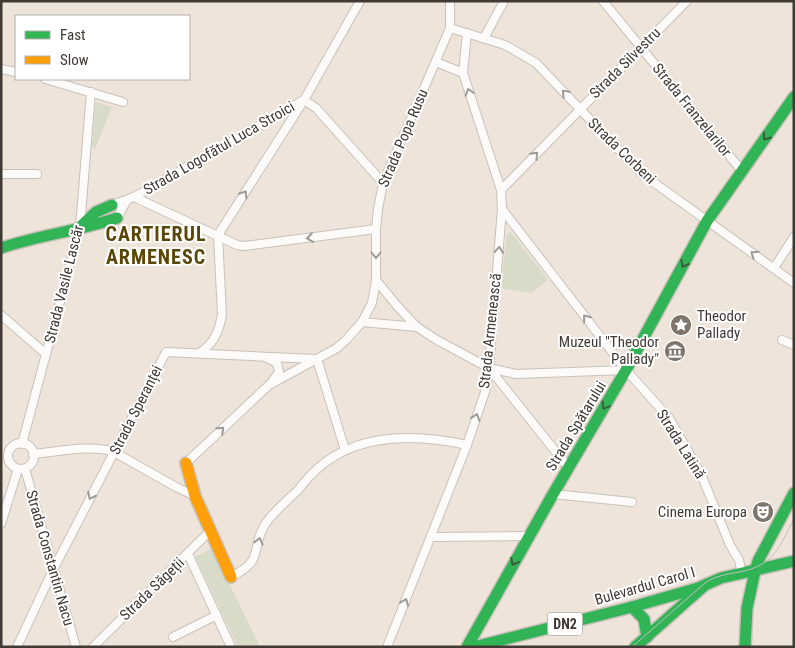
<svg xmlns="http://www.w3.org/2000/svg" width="795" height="648" viewBox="0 0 795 648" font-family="'Roboto Condensed',sans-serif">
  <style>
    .green { fill: #d7dbc8 }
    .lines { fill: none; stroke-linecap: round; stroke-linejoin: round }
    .street-casing { stroke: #c9c1b9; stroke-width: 10 }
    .fast-casing { stroke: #c9c1b9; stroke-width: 14 }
    .slow-casing { stroke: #c9c1b9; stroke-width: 14 }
    .street { stroke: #fcfbf9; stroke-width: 8 }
    .fast { stroke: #30b455; stroke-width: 11 }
    .slow { stroke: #ff9f0a; stroke-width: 11 }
    .tram { stroke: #c2bfbc; stroke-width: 1 }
    .oneway { stroke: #9e9a96 }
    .oneway2 { stroke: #3c5e3d }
    .labels { text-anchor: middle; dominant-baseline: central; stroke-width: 4; stroke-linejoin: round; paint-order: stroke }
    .shield { fill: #fff; stroke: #7a7470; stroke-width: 1 }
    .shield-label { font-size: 14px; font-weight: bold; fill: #413933 }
    .street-label { font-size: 15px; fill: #413933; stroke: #fff }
    .poi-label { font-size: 15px; fill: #413933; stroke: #fff; text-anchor: end }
    .district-label { font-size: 20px; font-weight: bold; letter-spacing: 1px; fill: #5a4605; stroke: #fff }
  </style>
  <rect width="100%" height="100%" fill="#eee4da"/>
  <g class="green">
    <polygon points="96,102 112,107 95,149 92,146"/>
    <polygon points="511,232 548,280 531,293 504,289 501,285 507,234"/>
    <polygon points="212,548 260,647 238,647 195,557"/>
  </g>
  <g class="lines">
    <g class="street-casing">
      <g id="street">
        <polyline points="603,1 742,171"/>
        <polyline points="450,28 505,45 536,63 642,174 794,283"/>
        <polyline points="484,38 504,1"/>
        <polyline points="436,62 463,73"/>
        <polyline points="1,69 16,72"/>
        <polyline points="45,79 123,102"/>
        <polyline points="304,100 316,108 383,183"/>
        <polyline points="1,174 37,174"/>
        <polyline points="501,190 687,1"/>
        <polyline points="134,197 237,245 244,246 376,229"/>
        <polyline points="112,205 134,197 302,101"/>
        <polyline points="502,209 626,370 669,418 701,474 730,545 739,560 742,574"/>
        <polyline points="117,218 127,200"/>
        <polyline points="774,268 794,237"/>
        <polyline points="376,280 398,307 417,327 437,340 489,368 516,374 626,370"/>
        <polyline points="1,315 46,354"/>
        <polyline points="362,322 417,327"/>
        <polyline points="782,340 794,345"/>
        <path d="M 199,353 C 214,344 219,331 222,315 L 218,235 L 304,100 L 360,1"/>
        <polyline points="267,358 277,363 279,372 271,383"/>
        <polyline points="317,359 345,450"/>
        <polyline points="489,368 568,467"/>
        <circle cx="21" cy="456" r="13"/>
        <polyline points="22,444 80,227 91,92"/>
        <path d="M 33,454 C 57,452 91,444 114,452 L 176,487 L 195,496"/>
        <polyline points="186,463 269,385 337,348 347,339 362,322 372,303 376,280 376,229 378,209 383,183 450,28 450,1"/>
        <polyline points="25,469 76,647"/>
        <polyline points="553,494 632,502"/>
        <polyline points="1,524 18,469"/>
        <polyline points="431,537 529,536"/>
        <polyline points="188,554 231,647"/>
        <path d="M 231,577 C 267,559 249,548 266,523 C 274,511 288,500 298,490 C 304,483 309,476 316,470 C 357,432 416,434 467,445"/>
        <polyline points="173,637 217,615"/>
        <polyline points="17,647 53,570 166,352 315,359"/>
        <polyline points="93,647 210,531"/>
        <polyline points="387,647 467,445 486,389 489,368 502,209 501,190 463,73 467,33"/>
      </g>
    </g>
    <g class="fast-casing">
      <g id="fast">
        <polyline points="80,227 96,212 112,205"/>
        <path d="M 1,248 C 39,235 79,231 117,218"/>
        <polyline points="755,571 758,561 794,493"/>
        <polyline points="632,607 644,619 647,637"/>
        <polyline points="467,647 553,494 626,370 707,221 794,97"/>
        <polyline points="474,647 632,607 698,588 721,578 794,561"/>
        <polyline points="635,647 704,586"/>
        <polyline points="745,647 747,608 755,571"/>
      </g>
    </g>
    <g class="slow-casing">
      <polyline id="slow" points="186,463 195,496 231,577"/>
    </g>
    <use href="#street" class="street"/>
    <use href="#fast" class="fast"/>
    <use href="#slow" class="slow"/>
    <path class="tram" d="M 632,647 L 706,582 C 716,576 727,574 739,572 C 774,566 779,547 794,519"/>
  </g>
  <defs><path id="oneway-chevron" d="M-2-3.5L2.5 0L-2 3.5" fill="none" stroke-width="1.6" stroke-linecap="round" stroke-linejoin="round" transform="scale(1.25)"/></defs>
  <g class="oneway">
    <use href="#oneway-chevron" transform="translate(469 92) rotate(-108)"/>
    <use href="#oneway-chevron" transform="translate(565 93) rotate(-134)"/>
    <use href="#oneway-chevron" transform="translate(535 155) rotate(-46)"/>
    <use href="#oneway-chevron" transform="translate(244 194) rotate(-58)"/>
    <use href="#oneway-chevron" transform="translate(310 238) rotate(172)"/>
    <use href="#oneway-chevron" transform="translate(499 250) rotate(-85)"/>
    <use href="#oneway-chevron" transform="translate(754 254) rotate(-145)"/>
    <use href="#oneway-chevron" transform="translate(376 255) rotate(90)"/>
    <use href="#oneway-chevron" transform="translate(586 318) rotate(-128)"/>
    <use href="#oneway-chevron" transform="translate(476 417) rotate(-71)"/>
    <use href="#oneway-chevron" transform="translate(221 430) rotate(-43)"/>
    <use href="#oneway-chevron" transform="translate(91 496) rotate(117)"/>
    <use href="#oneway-chevron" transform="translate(259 541) rotate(-76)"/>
    <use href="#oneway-chevron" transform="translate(405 602) rotate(-68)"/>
  </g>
  <g class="oneway2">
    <use href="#oneway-chevron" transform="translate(766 137) rotate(125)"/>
    <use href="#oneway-chevron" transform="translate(684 264) rotate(118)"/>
    <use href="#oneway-chevron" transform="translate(605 406) rotate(121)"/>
    <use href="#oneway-chevron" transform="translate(514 562) rotate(119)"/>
  </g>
  <defs>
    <g id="sight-disc" transform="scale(1.125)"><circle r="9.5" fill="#7e756d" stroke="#fff"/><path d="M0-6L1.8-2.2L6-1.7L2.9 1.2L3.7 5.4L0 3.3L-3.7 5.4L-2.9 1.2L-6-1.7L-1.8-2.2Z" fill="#fff"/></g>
    <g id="museum-disc" transform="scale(1.125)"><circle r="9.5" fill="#7e756d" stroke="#fff"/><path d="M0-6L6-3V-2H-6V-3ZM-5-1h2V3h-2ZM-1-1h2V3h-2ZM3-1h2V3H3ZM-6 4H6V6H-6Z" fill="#fff"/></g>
    <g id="theatre-disc" transform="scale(1.125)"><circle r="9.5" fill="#7e756d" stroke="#fff"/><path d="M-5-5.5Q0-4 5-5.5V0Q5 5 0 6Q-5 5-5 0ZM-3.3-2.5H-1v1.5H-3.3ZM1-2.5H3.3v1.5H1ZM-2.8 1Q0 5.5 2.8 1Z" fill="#fff"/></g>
  </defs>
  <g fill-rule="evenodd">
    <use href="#sight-disc" x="681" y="325"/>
    <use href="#museum-disc" x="675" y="351"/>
    <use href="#theatre-disc" x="763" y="512"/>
  </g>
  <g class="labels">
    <rect class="shield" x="547.5" y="612.5" width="35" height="23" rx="4"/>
    <g class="shield-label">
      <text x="565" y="624">DN2</text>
    </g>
    <g class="street-label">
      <text transform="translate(625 63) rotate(-45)">Strada Silvestru</text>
      <text transform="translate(692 110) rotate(51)">Strada Franzelarilor</text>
      <text transform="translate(403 138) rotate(-67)">Strada Popa Rusu</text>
      <text transform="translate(219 148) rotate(-30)">Strada Logofătul Luca Stroici</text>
      <text transform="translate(622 151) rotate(44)">Strada Corbeni</text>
      <text transform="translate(64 284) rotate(-76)">Strada Vasile Lascăr</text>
      <text transform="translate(490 331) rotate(-84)">Strada Armenească</text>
      <text transform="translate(136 410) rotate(-63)">Strada Speranței</text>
      <text transform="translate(576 426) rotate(-59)">Strada Spătarului</text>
      <text transform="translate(681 444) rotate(58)">Strada Latină</text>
      <text transform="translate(50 558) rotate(74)">Strada Constantin Nacu</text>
      <text transform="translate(645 586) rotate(-16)">Bulevardul Carol I</text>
      <text transform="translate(152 589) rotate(-44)">Strada Săgeții</text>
    </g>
    <g class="poi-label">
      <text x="697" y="316" text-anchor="start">Theodor<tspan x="697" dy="17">Pallady</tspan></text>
      <text x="659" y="342">Muzeul "Theodor<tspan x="659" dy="17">Pallady"</tspan></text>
      <text x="747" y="512">Cinema Europa</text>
    </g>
    <g class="district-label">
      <text x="156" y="234">CARTIERUL<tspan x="156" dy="23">ARMENESC</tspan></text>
    </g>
  </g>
  <rect width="795" height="648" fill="none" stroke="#413933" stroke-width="5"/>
  <rect x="15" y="15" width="175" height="65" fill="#ffffff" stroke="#b3b0ad"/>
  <rect x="25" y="31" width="25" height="8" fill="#30b455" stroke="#b3b0ad"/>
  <text x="60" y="40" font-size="15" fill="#413933">Fast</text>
  <rect x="25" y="56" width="25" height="8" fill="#ff9f0a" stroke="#b3b0ad"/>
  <text x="60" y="65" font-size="15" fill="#413933">Slow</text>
</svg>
